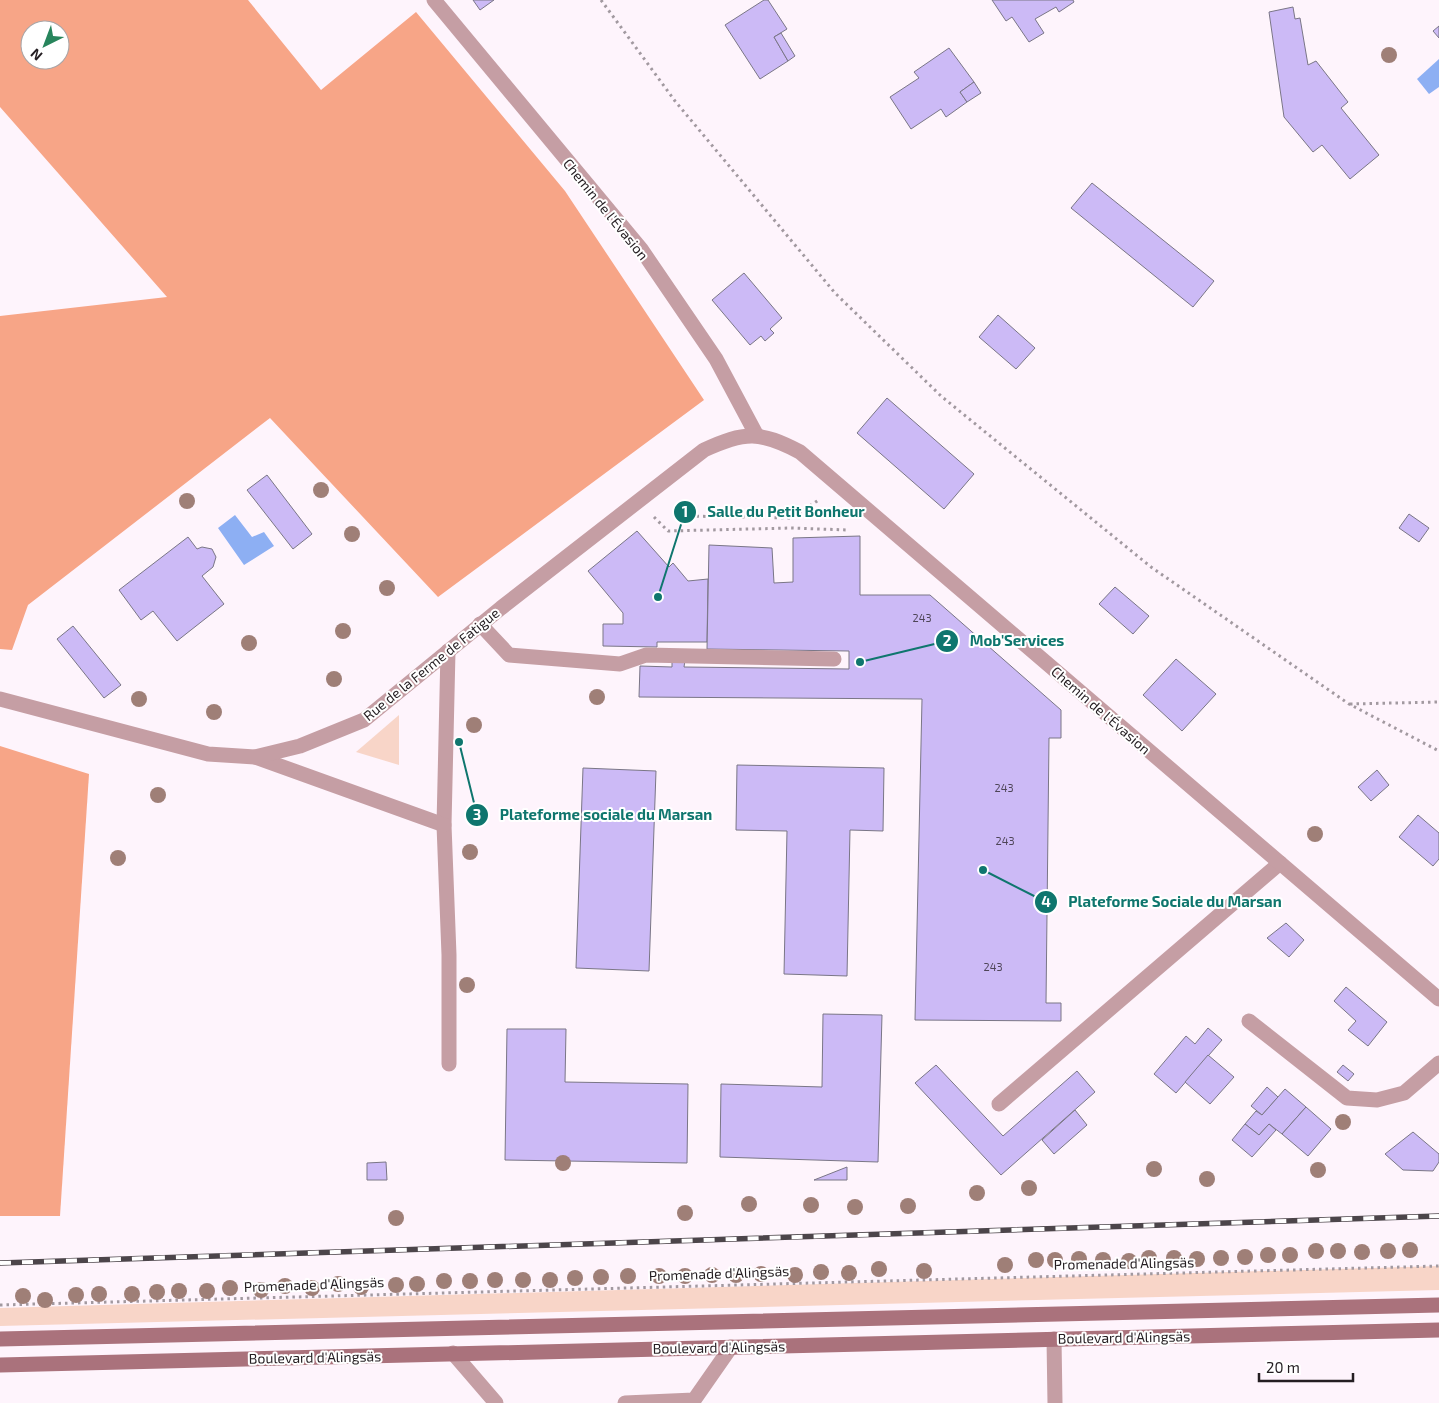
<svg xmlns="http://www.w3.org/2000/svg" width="1439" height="1403" viewBox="0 0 1439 1403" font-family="'Exo 2',sans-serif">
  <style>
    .green { fill: #f8d5c8 }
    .forest { fill: #f7a587; fill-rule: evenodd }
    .water { fill: #8daff3 }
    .building { fill: #ccbaf6; stroke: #7a7686 }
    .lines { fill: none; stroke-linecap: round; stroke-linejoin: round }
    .path { stroke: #a299a0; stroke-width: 3; stroke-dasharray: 2.5 4; stroke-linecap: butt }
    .lane { stroke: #c59ea4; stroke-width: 15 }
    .street { stroke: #c59ea4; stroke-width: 15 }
    .secondary { stroke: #aa727c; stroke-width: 15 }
    .rail-casing { stroke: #4c454a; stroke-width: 5.5 }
    .rail { stroke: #fff; stroke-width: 4; stroke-dasharray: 11; stroke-linecap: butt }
    .tree { fill: #9f7f77 }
    .labels { text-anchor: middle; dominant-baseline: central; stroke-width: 4; stroke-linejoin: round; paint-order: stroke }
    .number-label { font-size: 11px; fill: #4e4557 }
    .street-label { font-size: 14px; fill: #241e22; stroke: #fff }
    .leader { fill: none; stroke: #0f766e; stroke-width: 2 }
    .callout-dot { fill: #0f766e; stroke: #fff; stroke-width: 2 }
    .mark-label { font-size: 15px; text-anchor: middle; font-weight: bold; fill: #fff }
    .callout-label { font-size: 15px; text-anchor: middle; font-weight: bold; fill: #0f766e; stroke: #fff; stroke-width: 4; stroke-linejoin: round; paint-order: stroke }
  </style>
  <rect width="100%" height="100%" fill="#fef4fc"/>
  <g class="green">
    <polygon points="399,715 399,765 356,752"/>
    <polygon points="1439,1266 1439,1290 0,1326 0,1308"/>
  </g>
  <g class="forest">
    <path d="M 0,0 L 248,0 L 321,90 L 416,12 L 565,191 L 704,400 L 438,597 L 270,418 L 28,605 L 12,650 L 0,649 L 0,316 L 167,297 L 0,107 ZM 30,30 L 60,30 L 60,60 L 30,60 Z"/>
    <polygon points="0,746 89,774 60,1216 0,1216"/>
  </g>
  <g class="water">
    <polygon points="1439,59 1439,87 1429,94 1417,79"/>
    <polygon points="235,515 252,537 264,532 274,546 244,565 218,528"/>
  </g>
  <g class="building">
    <polygon points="473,0 494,0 480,10"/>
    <polygon points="764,0 768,0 787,29 774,37 788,61 760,79 725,25"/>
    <polygon points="992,0 1073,0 1074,2 1059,12 1056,7 1035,19 1044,33 1029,42 1012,17 1006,21"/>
    <polygon points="1293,7 1295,19 1300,18 1308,65 1316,61 1348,102 1341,108 1379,155 1350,179 1322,145 1313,152 1284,117 1269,12"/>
    <polygon points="1439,26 1439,38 1433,31"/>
    <polygon points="781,33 795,56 788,61 774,37"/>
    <polygon points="949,48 974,82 960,92 967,102 946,117 941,109 911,129 890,97 919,78 914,72"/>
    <polygon points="974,82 981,93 967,102 960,92"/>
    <polygon points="1092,183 1214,281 1193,307 1071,208"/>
    <polygon points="744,273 782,318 770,329 774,333 765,341 761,336 750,345 712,300"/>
    <polygon points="998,315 1035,348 1016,369 979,337"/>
    <polygon points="887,398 974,474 944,509 857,433"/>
    <polygon points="267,475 312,534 293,549 247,490"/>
    <polygon points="1409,514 1429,528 1419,542 1399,528"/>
    <polygon points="637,531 669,567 673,563 688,581 708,579 707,642 657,642 657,647 603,646 603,624 623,624 623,613 588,571"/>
    <polygon points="860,536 860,595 930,595 1061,710 1061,738 1049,738 1046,1003 1061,1003 1061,1021 915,1020 922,699 639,697 640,666 672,667 672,660 685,660 684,667 849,669 849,651 707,649 709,545 772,548 774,583 793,582 793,538"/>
    <polygon points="188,537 197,549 202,547 212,549 216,557 213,567 202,576 224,604 177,641 153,611 141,620 119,590"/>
    <polygon points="1115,587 1149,616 1133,634 1099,604"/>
    <polygon points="73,626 121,685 104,698 57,639"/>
    <polygon points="1176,659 1216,694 1182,731 1143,695"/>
    <polygon points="737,765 884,768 883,831 850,830 847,976 784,974 787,831 736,830"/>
    <polygon points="583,768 656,771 649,971 576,968"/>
    <polygon points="1377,770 1389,785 1371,801 1358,787"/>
    <polygon points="1418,815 1439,833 1439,859 1433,866 1399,837"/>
    <polygon points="1286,923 1304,940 1289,957 1267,938"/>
    <polygon points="1346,987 1387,1022 1368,1046 1348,1030 1356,1021 1334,1001"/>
    <polygon points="823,1014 882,1015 878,1162 720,1157 721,1084 822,1087"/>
    <polygon points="1208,1028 1222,1040 1176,1093 1154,1074 1186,1036 1195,1044"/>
    <polygon points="507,1029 566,1029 565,1082 688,1084 687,1163 505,1160"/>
    <polygon points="1208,1055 1234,1077 1210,1104 1185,1082"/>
    <polygon points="936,1065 1003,1136 1077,1071 1095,1092 1001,1175 915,1083"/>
    <polygon points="1343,1065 1354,1074 1348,1081 1337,1072"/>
    <polygon points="1267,1087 1278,1097 1262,1115 1251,1106"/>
    <polygon points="1285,1089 1306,1107 1282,1134 1269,1124 1259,1135 1245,1124 1256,1111 1262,1115"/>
    <polygon points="1306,1107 1331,1129 1308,1156 1282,1134"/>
    <polygon points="1075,1110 1087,1125 1054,1154 1042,1140"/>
    <polygon points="1245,1124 1259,1135 1269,1124 1276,1130 1252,1157 1232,1140"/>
    <polygon points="1413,1132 1439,1154 1439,1162 1433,1171 1403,1170 1385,1154"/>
    <polygon points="386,1162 387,1180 367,1180 367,1163"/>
    <polygon points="847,1167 847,1180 814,1180"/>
  </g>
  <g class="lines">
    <g class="path">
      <polyline points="601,0 675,101 835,293 941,396 1151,567 1349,704 1439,751"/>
      <polyline points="654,517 668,531 791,528 848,530"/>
      <polyline points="685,524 685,516 792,518 820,499"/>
      <polyline points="1350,704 1439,702"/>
      <polyline points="0,1305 1439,1266"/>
    </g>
    <g class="lane">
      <polyline points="434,0 641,249 716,359 756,434"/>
      <polyline points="480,624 509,655 620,664 646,655 834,659"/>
      <polyline points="448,651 444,825 449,955 449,1064"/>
      <polyline points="255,757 444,825"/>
      <polyline points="1249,1021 1347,1098 1377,1100 1404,1093 1439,1063"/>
      <polyline points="999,1104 1280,863"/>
      <polyline points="1054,1339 1055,1403"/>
      <polyline points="453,1353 496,1403"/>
      <polyline points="625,1403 694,1400 731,1347"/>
    </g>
    <path class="street" d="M 0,699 L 208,754 L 255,757 L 300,746 L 364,720 L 501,608 L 704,450 C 745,431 760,431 800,452 L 1439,999"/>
    <g class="secondary">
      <polyline points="0,1339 1439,1305"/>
      <polyline points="0,1365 1439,1330"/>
    </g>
    <g class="rail-casing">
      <polyline id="rail" points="0,1263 1439,1216"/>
    </g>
    <use href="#rail" class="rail"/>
  </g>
  <g class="tree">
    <circle cx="1389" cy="55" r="8"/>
    <circle cx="321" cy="490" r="8"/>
    <circle cx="187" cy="501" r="8"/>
    <circle cx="352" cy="534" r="8"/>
    <circle cx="387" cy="588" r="8"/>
    <circle cx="343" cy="631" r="8"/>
    <circle cx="249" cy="643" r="8"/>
    <circle cx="334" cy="679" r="8"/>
    <circle cx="597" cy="697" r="8"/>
    <circle cx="139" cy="699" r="8"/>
    <circle cx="214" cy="712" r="8"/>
    <circle cx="474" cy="725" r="8"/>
    <circle cx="158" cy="795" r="8"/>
    <circle cx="1315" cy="834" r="8"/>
    <circle cx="470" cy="852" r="8"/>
    <circle cx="118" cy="858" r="8"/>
    <circle cx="467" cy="985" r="8"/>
    <circle cx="1343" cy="1122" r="8"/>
    <circle cx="563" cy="1163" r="8"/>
    <circle cx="1154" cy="1169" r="8"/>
    <circle cx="1318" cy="1170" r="8"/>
    <circle cx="1207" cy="1179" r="8"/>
    <circle cx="1029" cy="1188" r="8"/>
    <circle cx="977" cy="1193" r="8"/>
    <circle cx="749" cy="1204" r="8"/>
    <circle cx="811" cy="1205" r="8"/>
    <circle cx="908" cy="1206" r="8"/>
    <circle cx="855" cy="1207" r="8"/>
    <circle cx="685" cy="1213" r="8"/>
    <circle cx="396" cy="1218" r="8"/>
    <circle cx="1410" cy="1250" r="8"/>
    <circle cx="1316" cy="1251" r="8"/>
    <circle cx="1338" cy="1251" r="8"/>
    <circle cx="1388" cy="1251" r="8"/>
    <circle cx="1362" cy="1252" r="8"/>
    <circle cx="1268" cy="1255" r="8"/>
    <circle cx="1290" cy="1255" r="8"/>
    <circle cx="1245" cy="1257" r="8"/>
    <circle cx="1149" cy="1258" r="8"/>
    <circle cx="1174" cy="1258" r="8"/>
    <circle cx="1221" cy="1258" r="8"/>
    <circle cx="1079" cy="1259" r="8"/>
    <circle cx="1197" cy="1259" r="8"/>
    <circle cx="1036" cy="1260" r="8"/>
    <circle cx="1055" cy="1260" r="8"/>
    <circle cx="1103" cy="1260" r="8"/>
    <circle cx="1129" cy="1261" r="8"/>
    <circle cx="1005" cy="1265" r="8"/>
    <circle cx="879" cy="1269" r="8"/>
    <circle cx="924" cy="1271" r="8"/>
    <circle cx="821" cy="1272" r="8"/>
    <circle cx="849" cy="1273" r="8"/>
    <circle cx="761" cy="1274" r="8"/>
    <circle cx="712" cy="1275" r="8"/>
    <circle cx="736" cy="1275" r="8"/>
    <circle cx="795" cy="1275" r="8"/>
    <circle cx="628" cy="1276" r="8"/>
    <circle cx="659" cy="1276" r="8"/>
    <circle cx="685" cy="1276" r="8"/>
    <circle cx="601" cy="1277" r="8"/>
    <circle cx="575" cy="1278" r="8"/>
    <circle cx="495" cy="1280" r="8"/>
    <circle cx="523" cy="1280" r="8"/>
    <circle cx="550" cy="1280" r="8"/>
    <circle cx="444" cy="1281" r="8"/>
    <circle cx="470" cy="1281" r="8"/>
    <circle cx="338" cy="1284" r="8"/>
    <circle cx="417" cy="1284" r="8"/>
    <circle cx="396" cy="1285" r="8"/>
    <circle cx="285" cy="1286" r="8"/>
    <circle cx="361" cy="1287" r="8"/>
    <circle cx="230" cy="1288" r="8"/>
    <circle cx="312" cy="1288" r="8"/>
    <circle cx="261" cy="1290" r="8"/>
    <circle cx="179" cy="1291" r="8"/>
    <circle cx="207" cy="1291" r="8"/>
    <circle cx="157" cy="1292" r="8"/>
    <circle cx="99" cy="1294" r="8"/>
    <circle cx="132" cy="1294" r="8"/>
    <circle cx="76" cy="1295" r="8"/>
    <circle cx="23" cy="1296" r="8"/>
    <circle cx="45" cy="1300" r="8"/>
  </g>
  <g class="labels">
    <g class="number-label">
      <text x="922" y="617">243</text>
      <text x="1004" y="787">243</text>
      <text x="1005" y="840">243</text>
      <text x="993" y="966">243</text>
    </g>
    <g class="street-label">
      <text transform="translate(606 209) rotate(51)">Chemin de l'Évasion</text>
      <text transform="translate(431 664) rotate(-39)">Rue de la Ferme de Fatigue</text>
      <text transform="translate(1101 710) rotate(41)">Chemin de l'Évasion</text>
      <text transform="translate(1124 1263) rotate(-1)">Promenade d'Alingsäs</text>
      <text transform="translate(719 1273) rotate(-2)">Promenade d'Alingsäs</text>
      <text transform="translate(314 1284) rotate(-2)">Promenade d'Alingsäs</text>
      <text transform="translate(1124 1337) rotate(-1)">Boulevard d'Alingsäs</text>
      <text transform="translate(719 1347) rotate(-1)">Boulevard d'Alingsäs</text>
      <text transform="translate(315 1357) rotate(-1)">Boulevard d'Alingsäs</text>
    </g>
  </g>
  <path class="leader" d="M658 597L685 512M860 662L947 641M459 742L477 815M983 870L1046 902"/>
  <g class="callout-dot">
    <circle cx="658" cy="597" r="5"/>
    <circle cx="860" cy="662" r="5"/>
    <circle cx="459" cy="742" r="5"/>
    <circle cx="983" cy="870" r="5"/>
    <circle cx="685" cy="512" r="12"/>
    <circle cx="947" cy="641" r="12"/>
    <circle cx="477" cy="815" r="12"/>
    <circle cx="1046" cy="902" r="12"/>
  </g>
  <g class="mark-label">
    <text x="685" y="517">1</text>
    <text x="947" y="646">2</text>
    <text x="477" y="820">3</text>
    <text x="1046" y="907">4</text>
  </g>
  <g class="callout-label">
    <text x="786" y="517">Salle du Petit Bonheur</text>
    <text x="1017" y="646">Mob'Services</text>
    <text x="606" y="820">Plateforme sociale du Marsan</text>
    <text x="1175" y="907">Plateforme Sociale du Marsan</text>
  </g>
  <g transform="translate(45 45) rotate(222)"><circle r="24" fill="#ffffff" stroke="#a7a5a7"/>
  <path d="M0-4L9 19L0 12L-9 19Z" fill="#27855c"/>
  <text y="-8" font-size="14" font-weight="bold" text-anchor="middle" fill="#241e22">N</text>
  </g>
  <path d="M1259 1373v8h94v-8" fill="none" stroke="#241e22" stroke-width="2.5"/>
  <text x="1266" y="1373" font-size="15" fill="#241e22" stroke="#ffffff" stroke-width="4" paint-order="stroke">20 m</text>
</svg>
